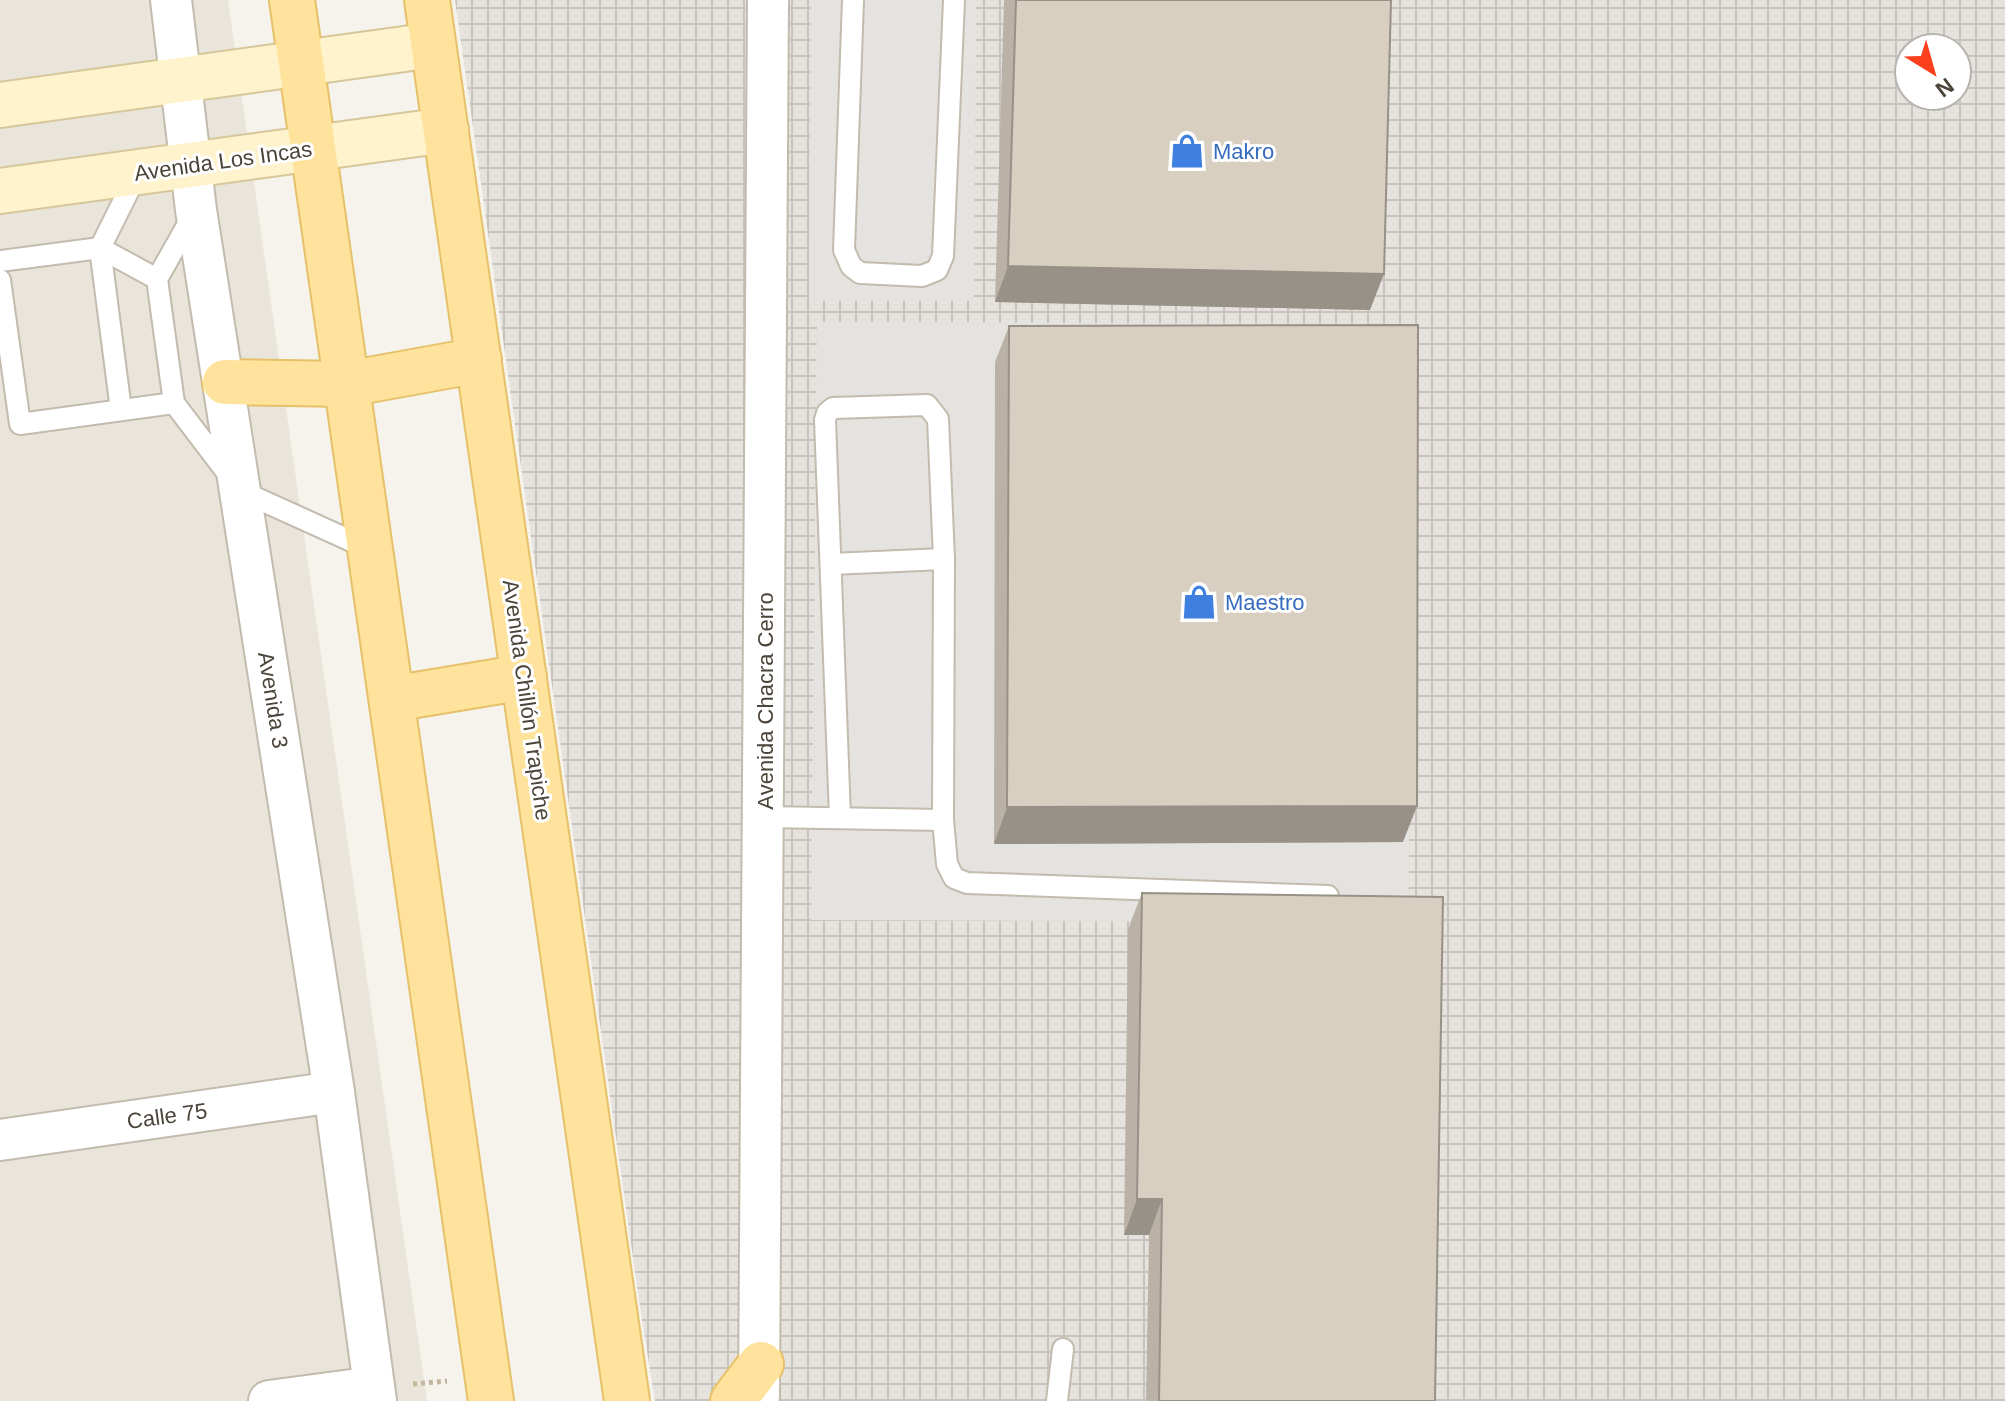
<svg xmlns="http://www.w3.org/2000/svg" width="2005" height="1401" viewBox="0 0 2005 1401" font-family="Arial,sans-serif">
  <style>
    .residential { fill: #eae5da }
    .industrial { fill: url(#industrial-grid); fill-rule: evenodd }
    .parking { fill: #e5e3e0 }
    .lines { fill: none; stroke-linecap: round; stroke-linejoin: round }
    .lane-casing { stroke: #c2bbae; stroke-width: 24 }
    .street-casing { stroke: #c2bbae; stroke-width: 44 }
    .secondary-casing { stroke: #d6c79b; stroke-width: 48 }
    .primary-casing { stroke: #e6c16a; stroke-width: 48 }
    .path { stroke: #c4b79f; stroke-width: 5; stroke-dasharray: 4 4; stroke-linecap: butt }
    .lane { stroke: #fff; stroke-width: 20 }
    .street { stroke: #fff; stroke-width: 40 }
    .secondary { stroke: #fff3cd; stroke-width: 44 }
    .primary { stroke: #ffe39c; stroke-width: 44 }
    .wall { fill: #bab2a6 }
    .shaded-wall { fill: #979187 }
    .building { fill: #d8cfc1; stroke: #979187; stroke-width: 2 }
    .labels { text-anchor: middle; dominant-baseline: central; stroke-width: 6; stroke-linejoin: round; paint-order: stroke }
    .shop-label { font-size: 22px; fill: #366cbe; stroke: #fff; text-anchor: start }
    .street-label { font-size: 22px; fill: #4b4439; stroke: #fff }
  </style>
  <defs>
    <pattern id="industrial-grid" width="8" height="8" patternUnits="userSpaceOnUse" patternTransform="scale(2)"><rect width="8" height="8" fill="#e6e2dd"/><path d="M0 4h8M4 0v8" fill="none" stroke="#c7c3be"/></pattern>
  </defs>
  <rect width="100%" height="100%" fill="#f6f3ec"/>
  <polygon class="residential" points="0,0 228,0 427,1401 0,1401"/>
  <path class="industrial" d="M 455,0 L 2005,0 L 2005,1401 L 655,1401 L 640,1307 ZM 1909,48 L 1957,48 L 1957,96 L 1909,96 Z"/>
  <g class="parking">
    <polygon points="811,0 976,0 974,301 809,301"/>
    <polygon points="817,322 1413,324 1408,922 811,920"/>
  </g>
  <g class="lines">
    <g class="lane-casing">
      <g id="lane">
        <polyline points="853,0 844,250 851,266 860,273 922,276 937,270 943,256 954,0"/>
        <polyline points="192,217 157,279 174,403 241,491 369,549"/>
        <polyline points="0,261 100,248 157,279"/>
        <polyline points="0,280 20,424 174,403"/>
        <polyline points="121,410 100,248 138,172"/>
        <polyline points="831,564 944,559"/>
        <polyline points="764,817 943,820 944,559 938,419 927,405 833,408 827,413 825,420 840,817"/>
        <polyline points="943,820 947,864 954,878 967,883 1328,896"/>
        <polyline points="1057,1401 1063,1349"/>
      </g>
    </g>
    <g class="street-casing">
      <g id="street">
        <polyline points="171,0 196,210 334,1092 376,1401"/>
        <polyline points="0,1140 334,1092"/>
        <polyline points="759,1396 768,0"/>
        <polyline points="269,1401 374,1387"/>
      </g>
    </g>
    <g class="secondary-casing">
      <g id="secondary">
        <polyline points="0,105 433,45"/>
        <polyline points="0,191 446,130"/>
      </g>
    </g>
    <g class="primary-casing">
      <g id="primary">
        <polyline points="292,0 491,1401"/>
        <polyline points="427,0 627,1401"/>
        <polyline points="225,382 347,384 479,360"/>
        <polyline points="392,699 524,677"/>
        <polyline points="733,1401 761,1364"/>
      </g>
    </g>
    <polyline class="path" points="413,1384 447,1381"/>
    <use href="#lane" class="lane"/>
    <use href="#street" class="street"/>
    <use href="#secondary" class="secondary"/>
    <use href="#primary" class="primary"/>
  </g>
  <g class="wall">
    <polygon points="1004,0 1391,0 1370,310 995,302"/>
    <polygon points="1009,326 1403,842 994,844 995,362"/>
    <polygon points="1142,893 1435,1401 1146,1401 1149,1235 1124,1235 1128,929"/>
  </g>
  <g class="shaded-wall">
    <polygon points="1008,266 1384,274 1370,310 995,302"/>
    <polygon points="1417,806 1403,842 994,844 1007,807"/>
    <polygon points="1137,1199 1162,1199 1149,1235 1124,1235"/>
  </g>
  <g class="building">
    <polygon points="1016,0 1391,0 1384,274 1008,266"/>
    <polygon points="1418,325 1417,806 1007,807 1009,326"/>
    <polygon points="1142,893 1443,897 1435,1401 1159,1401 1162,1199 1137,1199"/>
  </g>
  <defs>
    <g id="shop-bare" transform="scale(2.76)"><path d="M-5-2.5h2.3a2.7 3.5 0 0 1 5.4 0H5L5.5 6h-11ZM-1.5-2.5h3a1.5 2.3 0 0 0-3 0Z" fill="#3f7fe0" stroke="#fff" stroke-width="2.5" paint-order="stroke"/></g>
  </defs>
  <g fill-rule="evenodd">
    <use href="#shop-bare" x="1187" y="151"/>
    <use href="#shop-bare" x="1199" y="602"/>
  </g>
  <g class="labels">
    <g class="shop-label">
      <text x="1213" y="151">Makro</text>
      <text x="1225" y="602">Maestro</text>
    </g>
    <g class="street-label">
      <text transform="translate(223 161) rotate(-8)">Avenida Los Incas</text>
      <text transform="translate(273 700) rotate(81)">Avenida 3</text>
      <text transform="translate(527 700) rotate(82)">Avenida Chillón Trapiche</text>
      <text transform="translate(765 701) rotate(-90)">Avenida Chacra Cerro</text>
      <text transform="translate(167 1116) rotate(-8)">Calle 75</text>
    </g>
  </g>
  <g transform="translate(1933 72) rotate(143)"><circle r="38" fill="#ffffff" stroke="#b7b4b0" stroke-width="2"/>
  <path d="M0-6L14 30L0 20L-14 30Z" fill="#fc3f1d"/>
  <text y="-12" font-size="22" font-weight="bold" text-anchor="middle" fill="#4b4439">N</text>
  </g>
</svg>
